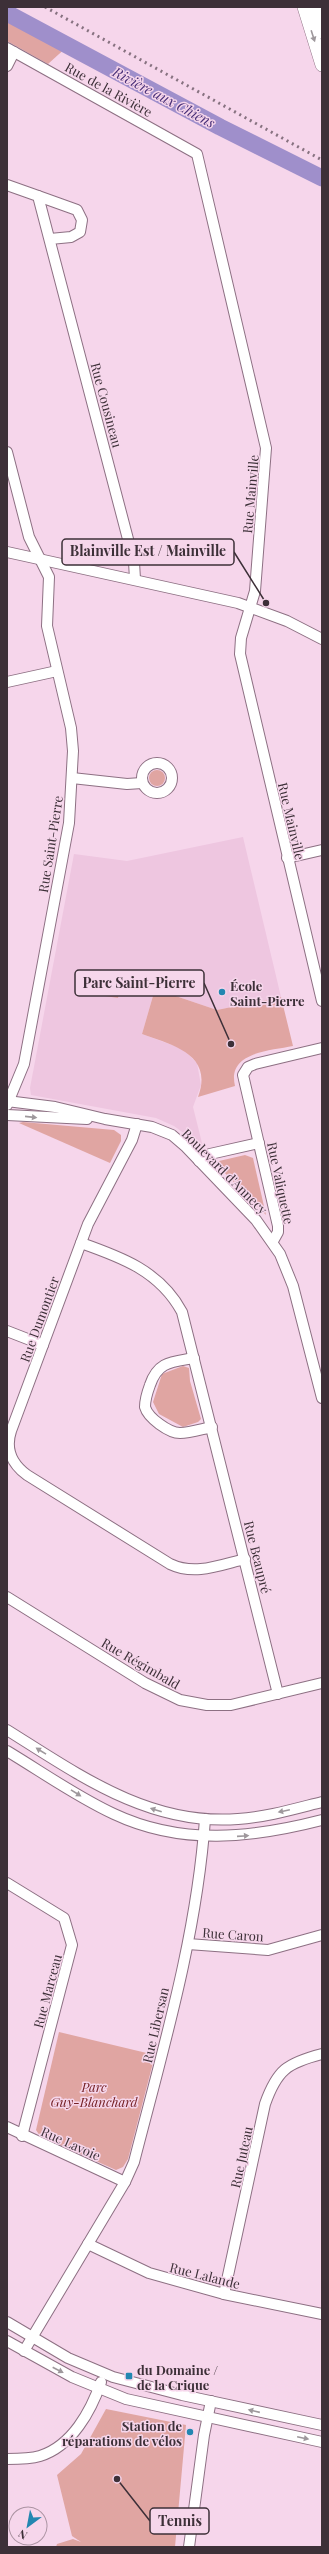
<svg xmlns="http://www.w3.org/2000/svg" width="329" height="2554" viewBox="0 0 329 2554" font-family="'Playfair Display',serif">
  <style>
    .built { fill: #eec6e0 }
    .green { fill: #e0a5a2 }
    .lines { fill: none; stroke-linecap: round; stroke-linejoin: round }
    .river { stroke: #9f8fcb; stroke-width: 17 }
    .minor-casing { stroke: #8d7083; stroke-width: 12 }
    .major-casing { stroke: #8d7083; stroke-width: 14 }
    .minor { stroke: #fff; stroke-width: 10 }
    .major { stroke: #fff; stroke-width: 13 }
    .rail { stroke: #877280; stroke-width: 3; stroke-dasharray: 2 4; stroke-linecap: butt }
    .oneway { fill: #9e989c }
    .poi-dot { fill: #2387b1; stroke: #f6d6eb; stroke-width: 1.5 }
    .labels { text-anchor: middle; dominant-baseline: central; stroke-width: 3; stroke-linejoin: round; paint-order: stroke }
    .street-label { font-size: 13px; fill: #3d3038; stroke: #f6d6eb }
    .poi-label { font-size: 13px; font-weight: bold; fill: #3d3038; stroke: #f6d6eb; text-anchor: start }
    .park-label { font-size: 13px; font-style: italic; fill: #752125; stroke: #f6d6eb }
    .water-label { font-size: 14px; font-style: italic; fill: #4a3179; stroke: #f6d6eb }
    .leader { fill: none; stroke: #3d3038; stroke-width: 1.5 }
    .callout-dot { fill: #3d3038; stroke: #f6d6eb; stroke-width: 1.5 }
    .callout { fill: #f6d6eb; stroke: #3d3038; stroke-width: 1.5 }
    .callout-label { font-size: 14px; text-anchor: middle; font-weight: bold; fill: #3d3038 }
  </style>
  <rect width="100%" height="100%" fill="#f6d6eb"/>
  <polygon class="built" points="243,837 281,997 217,1010 155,989 142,1034 183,1049 197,1063 201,1085 193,1107 203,1147 174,1126 156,1118 31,1095 30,1088 74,854 127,861"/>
  <g class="green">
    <polygon points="7,13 69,45 48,64 7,41"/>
    <circle cx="157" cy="778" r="8"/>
    <polygon points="109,971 123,974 118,998 105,996"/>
    <path d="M 155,989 L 217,1010 L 281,997 L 293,1046 C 269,1051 227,1052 235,1086 L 198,1097 C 214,1054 172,1045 142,1034 Z"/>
    <polygon points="23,1122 114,1130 121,1135 121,1141 110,1163 19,1123"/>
    <polygon points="245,1155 253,1158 266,1215 217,1165 219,1161"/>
    <polygon points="183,1366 189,1368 190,1381 201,1419 198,1422 183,1427 159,1414 153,1402 162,1374"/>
    <polygon points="59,2032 155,2055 128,2159 123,2167 116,2170 40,2136 36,2130"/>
    <polygon points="106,2409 186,2425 175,2547 56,2547 57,2544 73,2539 81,2542 72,2536 57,2475 81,2454"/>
  </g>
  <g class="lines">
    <polyline class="river" points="7,13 220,127 322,178"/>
    <g class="minor-casing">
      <g id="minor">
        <polyline points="7,48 197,154 266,448 255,591 241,638 240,654 322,1001"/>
        <polyline points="7,66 14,52"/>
        <polyline points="7,185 38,196 134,562 135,579"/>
        <polyline points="38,196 77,210 82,220 80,232 71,237 50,239"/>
        <polyline points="7,452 29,537 49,577 47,626 71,728 73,751 69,823 24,1064 7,1105"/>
        <polyline points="7,552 238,603 287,621 322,639"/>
        <polyline points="7,682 57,671"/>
        <circle cx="157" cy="778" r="15"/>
        <polyline points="72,778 127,784 142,783"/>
        <polyline points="287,858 322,850"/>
        <polyline points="7,1101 55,1107 105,1119 152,1127 172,1135 186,1147 256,1220 280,1254 293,1286 322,1398"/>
        <polyline points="7,1115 87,1119"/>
        <path d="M 137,1124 L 132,1140 L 88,1224 L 11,1431 C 5,1449 12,1464 27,1475 L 170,1564 C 195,1576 220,1565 245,1559"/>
        <polyline points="199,1161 210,1154 259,1143"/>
        <polyline points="273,1241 278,1232 278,1226 243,1075 248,1067 255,1064 322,1048"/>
        <path d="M 81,1243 C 121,1257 160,1271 182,1312 L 278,1694"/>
        <polyline points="7,1331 43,1345"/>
        <path d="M 194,1358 C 172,1362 158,1361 150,1385 C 147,1393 145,1399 145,1407 C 148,1418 169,1433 180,1433 C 190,1433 202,1429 212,1427"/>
        <polyline points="7,1597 145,1683 180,1700 207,1705 231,1705 322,1683"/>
        <path d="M 7,1730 C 79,1775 149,1826 238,1819 C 267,1817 294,1809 322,1802"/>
        <path d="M 7,1751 C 42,1772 77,1797 114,1814 C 182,1846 252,1838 322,1820"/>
        <polyline points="7,1883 64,1918 72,1945 22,2136"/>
        <polyline points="188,1944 268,1950 322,1935"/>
        <polyline points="7,2127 125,2182"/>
        <polyline points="88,2244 149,2273 224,2294 322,2314"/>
        <path d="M 224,2294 L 265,2104 C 277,2070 287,2063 322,2054"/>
        <polyline points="7,2322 68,2358 113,2377 182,2395 322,2425"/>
        <polyline points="7,2341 72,2377 126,2399 322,2442"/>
        <path d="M 24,2351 L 125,2182 L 134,2162 C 163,2049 197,1935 205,1819"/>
        <path d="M 7,2459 C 18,2459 30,2459 40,2456 C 72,2446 91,2411 101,2382"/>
        <polyline points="189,2547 204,2435 211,2401"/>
      </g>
    </g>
    <g class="major-casing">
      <g id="major">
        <polyline points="304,7 322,65"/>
        <polyline points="317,7 322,32"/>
      </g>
    </g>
    <use href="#minor" class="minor"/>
    <use href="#major" class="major"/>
    <polyline class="rail" points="45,7 322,160"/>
  </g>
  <defs><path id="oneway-solid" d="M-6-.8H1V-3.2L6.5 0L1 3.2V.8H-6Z"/></defs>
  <g class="oneway">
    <use href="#oneway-solid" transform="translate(313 36) rotate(72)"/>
    <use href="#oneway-solid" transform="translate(31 1117) rotate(6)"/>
    <use href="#oneway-solid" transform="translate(41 1751) rotate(-148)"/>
    <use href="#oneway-solid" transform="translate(76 1793) rotate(32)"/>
    <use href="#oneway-solid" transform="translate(156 1810) rotate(-163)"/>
    <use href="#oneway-solid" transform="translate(284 1811) rotate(168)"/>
    <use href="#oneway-solid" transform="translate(243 1836) rotate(-4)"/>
    <use href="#oneway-solid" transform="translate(58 2370) rotate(27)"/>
    <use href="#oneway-solid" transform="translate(254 2411) rotate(-167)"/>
    <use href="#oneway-solid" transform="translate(303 2438) rotate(12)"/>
  </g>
  <g class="poi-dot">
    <circle cx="222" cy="992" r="4"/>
    <rect x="125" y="2372" width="8" height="8" rx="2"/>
    <circle cx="190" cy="2432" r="4"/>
  </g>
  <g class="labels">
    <g class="street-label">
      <text transform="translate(109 89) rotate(29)">Rue de la Rivière</text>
      <text transform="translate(107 405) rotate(75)">Rue Cousineau</text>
      <text transform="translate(250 494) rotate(-85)">Rue Mainville</text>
      <text transform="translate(292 821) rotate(77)">Rue Mainville</text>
      <text transform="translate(50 844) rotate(-81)">Rue Saint-Pierre</text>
      <text transform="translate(225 1171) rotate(45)">Boulevard d'Annecy</text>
      <text transform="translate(281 1183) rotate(78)">Rue Valiquette</text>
      <text transform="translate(39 1319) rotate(-70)">Rue Dumontier</text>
      <text transform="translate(258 1557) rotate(76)">Rue Beaupré</text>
      <text transform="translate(141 1663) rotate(30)">Rue Régimbald</text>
      <text transform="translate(233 1934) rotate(4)">Rue Caron</text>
      <text transform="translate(47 1991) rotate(-75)">Rue Marceau</text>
      <text transform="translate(155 2025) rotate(-77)">Rue Libersan</text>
      <text transform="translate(71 2143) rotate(24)">Rue Lavoie</text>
      <text transform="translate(241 2157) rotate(-78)">Rue Juteau</text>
      <text transform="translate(205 2275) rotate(14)">Rue Lalande</text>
    </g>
    <g class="poi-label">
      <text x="230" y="985">École<tspan x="230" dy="15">Saint-Pierre</tspan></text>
      <text x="137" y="2369">du Domaine /<tspan x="137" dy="15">de la Crique</tspan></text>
      <text x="182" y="2425" text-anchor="end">Station de<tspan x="182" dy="15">réparations de vélos</tspan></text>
    </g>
    <g class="park-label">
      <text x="94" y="2086">Parc<tspan x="94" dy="15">Guy-Blanchard</tspan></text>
    </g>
    <g class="water-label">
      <text transform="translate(164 97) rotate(28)">Rivière aux Chiens</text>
    </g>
  </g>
  <path class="leader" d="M266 603L234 552M231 1044L204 983M117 2479L150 2521"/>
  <g class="callout-dot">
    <circle cx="266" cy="603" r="4"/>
    <circle cx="231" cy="1044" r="4"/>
    <circle cx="117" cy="2479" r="4"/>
  </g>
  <g class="callout">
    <rect x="62" y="539" width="172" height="26" rx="4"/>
    <rect x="75" y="970" width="129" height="26" rx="4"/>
    <rect x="150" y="2508" width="59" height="26" rx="4"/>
  </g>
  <g class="callout-label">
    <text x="148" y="556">Blainville Est / Mainville</text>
    <text x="139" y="988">Parc Saint-Pierre</text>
    <text x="180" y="2526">Tennis</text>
  </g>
  <rect width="329" height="2554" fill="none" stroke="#3d3038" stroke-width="16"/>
  <g transform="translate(28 2526) rotate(212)"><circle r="19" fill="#f6d6eb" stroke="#ac94a3"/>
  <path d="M0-3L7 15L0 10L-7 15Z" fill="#2387b1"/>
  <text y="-6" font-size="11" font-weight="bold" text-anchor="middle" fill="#3d3038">N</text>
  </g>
</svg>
